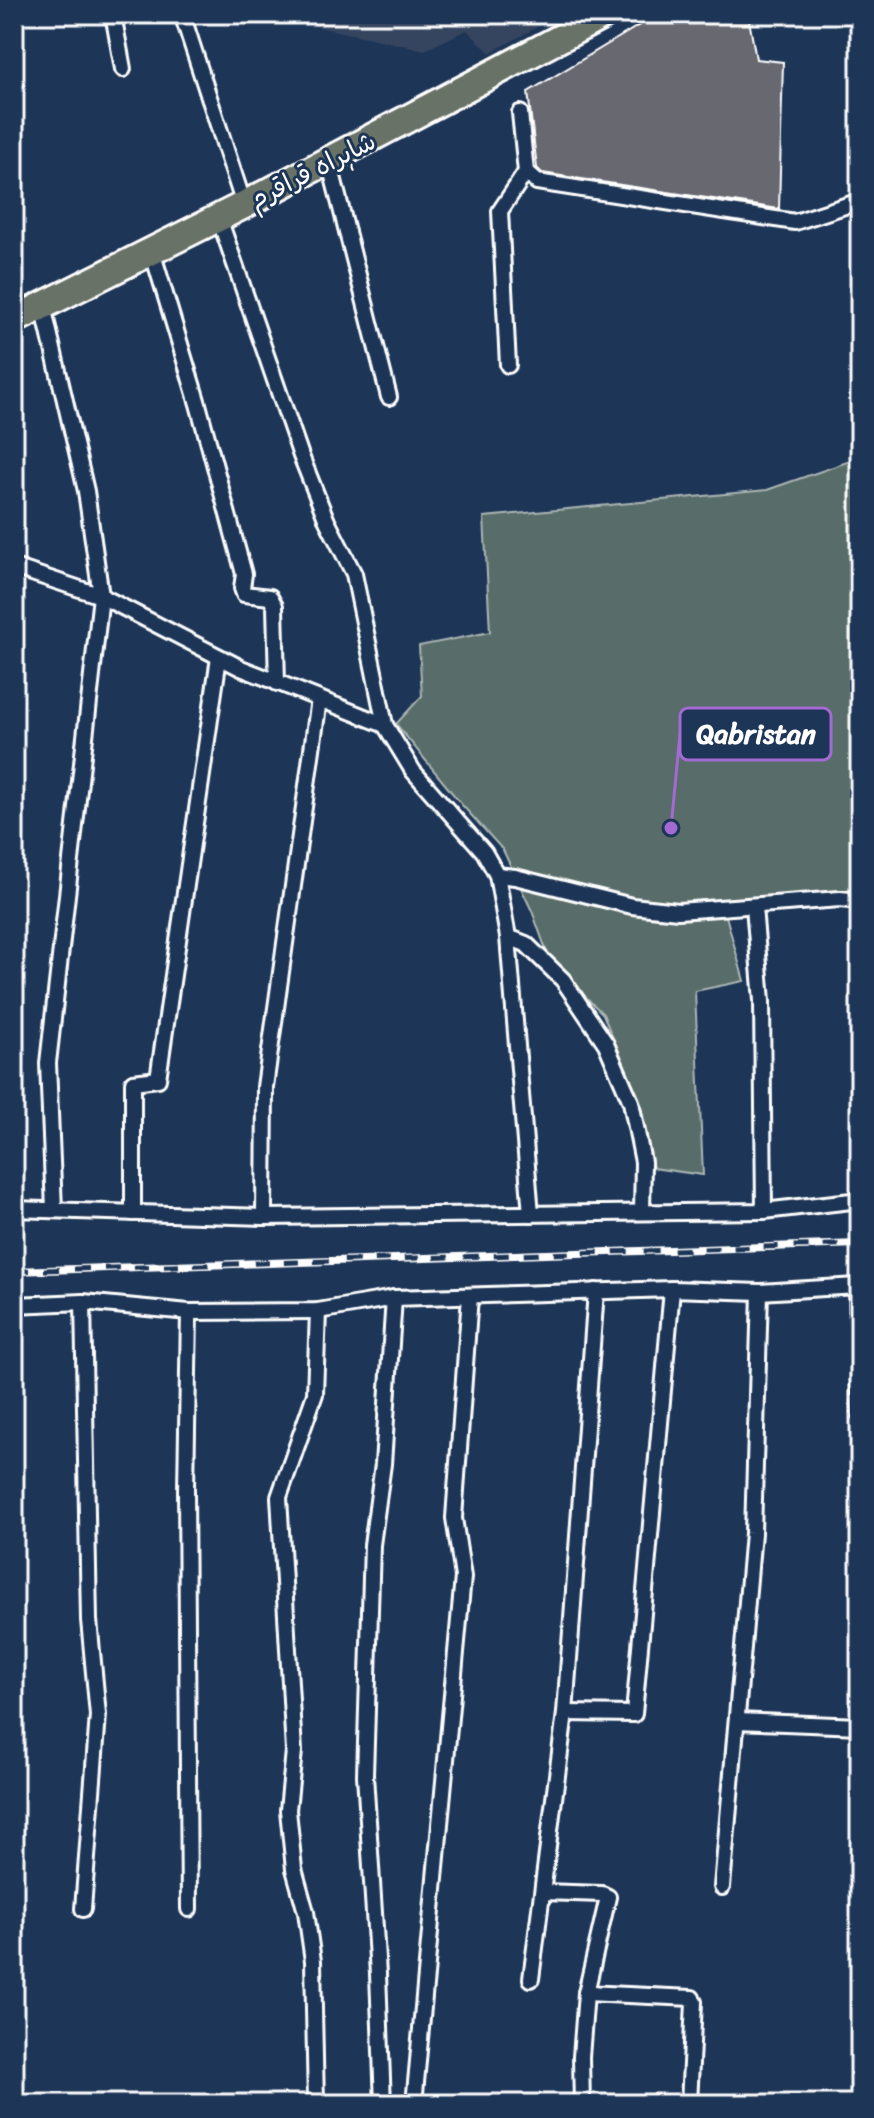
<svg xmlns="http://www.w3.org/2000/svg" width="874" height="2118" viewBox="0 0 874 2118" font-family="Sriracha,'Playpen Sans Arabic',sans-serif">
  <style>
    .built { fill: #34445f }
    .green { fill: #596d69; stroke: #acb6b4; stroke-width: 2 }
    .building { fill: #686771; stroke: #fff; stroke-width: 2 }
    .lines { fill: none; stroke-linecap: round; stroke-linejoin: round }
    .street-casing { stroke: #fff; stroke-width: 20 }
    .highway-casing { stroke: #fff; stroke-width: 32 }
    .street { stroke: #1d3557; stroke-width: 14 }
    .highway { stroke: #697266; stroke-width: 26 }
    .rail-casing { stroke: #fff; stroke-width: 8 }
    .rail { stroke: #1d3557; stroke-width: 5; stroke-dasharray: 15; stroke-linecap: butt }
    .labels { text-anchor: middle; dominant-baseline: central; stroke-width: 6; stroke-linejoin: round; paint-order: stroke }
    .street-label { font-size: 26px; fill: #fff; stroke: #1d3557 }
    .leader { fill: none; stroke: #a36bd2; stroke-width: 3 }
    .callout-dot { fill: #a36bd2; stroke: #1d3557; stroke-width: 3 }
    .callout { fill: #1d3557; stroke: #a36bd2; stroke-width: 3 }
    .callout-label { font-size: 28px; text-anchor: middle; font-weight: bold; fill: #fff }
  </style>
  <rect width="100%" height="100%" fill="#1d3557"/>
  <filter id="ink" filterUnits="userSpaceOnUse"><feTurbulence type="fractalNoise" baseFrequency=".0125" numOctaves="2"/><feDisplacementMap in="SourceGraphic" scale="16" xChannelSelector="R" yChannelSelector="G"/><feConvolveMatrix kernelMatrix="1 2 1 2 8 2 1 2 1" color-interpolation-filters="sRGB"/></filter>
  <g filter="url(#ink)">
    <polygon class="built" points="315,14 561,14 490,53 467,30 425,50 314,26"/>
    <polygon class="green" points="850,461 860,462 860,905 723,905 744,981 695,991 703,1175 653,1168 635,1092 603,1014 550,961 532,911 503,850 462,805 396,724 422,696 419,646 490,632 484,517 767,490"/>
    <polygon class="building" points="658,14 748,14 756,59 783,62 779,209 542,173 537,168 528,92"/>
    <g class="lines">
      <g class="street-casing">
        <g id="street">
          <polyline points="113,14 123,69"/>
          <polyline points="182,14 244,205"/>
          <polyline points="520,113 526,172 537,182 795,222 860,201"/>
          <polyline points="329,161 389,397"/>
          <polyline points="219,218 301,456 327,521 354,574 385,725 413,771 484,852 497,875 508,937 531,1214"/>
          <polyline points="152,251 198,404 244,574 242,588 244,594 270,597 275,606 277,683"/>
          <polyline points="43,306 86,491 101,596 48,1063 54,1210"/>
          <polyline points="508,365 500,211 526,172"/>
          <polyline points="14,567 101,596 241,668 385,725"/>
          <polyline points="497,875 515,877 632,906 678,911 840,899 860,901"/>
          <polyline points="754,907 762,1001 764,1211"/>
          <polyline points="508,937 526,944 563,980 606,1044 631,1102 643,1162 642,1211"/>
          <polyline points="14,1209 264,1217 764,1211 860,1200"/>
          <polyline points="133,1213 133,1082 158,1079 219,657"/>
          <polyline points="264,1217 265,1087 319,699"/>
          <polyline points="83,1302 89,1620 98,1715 83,1909"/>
          <polyline points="14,1305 83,1302 189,1312 318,1311 394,1298 672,1289 760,1292 857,1286 860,1414"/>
          <polyline points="565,1713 634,1714 672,1289"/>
          <polyline points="737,1721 860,1726"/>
          <polyline points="722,1887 753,1533 760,1292"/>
          <polyline points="543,1892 602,1894 608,1897 586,1993 692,1998 694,2002 689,2104"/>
          <polyline points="189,1909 186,1489 189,1312"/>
          <polyline points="531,1979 565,1713 596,1291"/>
          <polyline points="316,2104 313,1961 306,1912 294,1869 288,1810 294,1751 279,1497 315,1394 318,1311"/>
          <polyline points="383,2104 378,1974 365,1775 372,1545 383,1464 394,1298"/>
          <polyline points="414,2104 463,1577 454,1518 470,1296"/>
          <polyline points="582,2104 581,2057 586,1993"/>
        </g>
      </g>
      <g class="highway-casing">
        <polyline id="highway" points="14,320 244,205 606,14"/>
      </g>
      <use href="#street" class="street"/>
      <use href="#highway" class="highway"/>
      <g class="rail-casing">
        <polyline id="rail" points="14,1271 860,1244"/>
      </g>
      <use href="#rail" class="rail"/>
    </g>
  </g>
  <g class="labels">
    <g class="street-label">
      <text transform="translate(312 170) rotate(-27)">شاہراہ قراقرم</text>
    </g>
  </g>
  <path class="leader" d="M671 828L680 734"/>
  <circle class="callout-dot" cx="671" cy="828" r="8"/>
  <rect class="callout" x="680" y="708" width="151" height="52" rx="8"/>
  <g class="callout-label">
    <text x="756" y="743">Qabristan</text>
  </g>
  <rect width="874" height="2118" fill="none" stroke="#1d3557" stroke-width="48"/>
  <rect x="24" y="24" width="826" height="2070" fill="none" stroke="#fff" stroke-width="3" filter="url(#ink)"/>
</svg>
